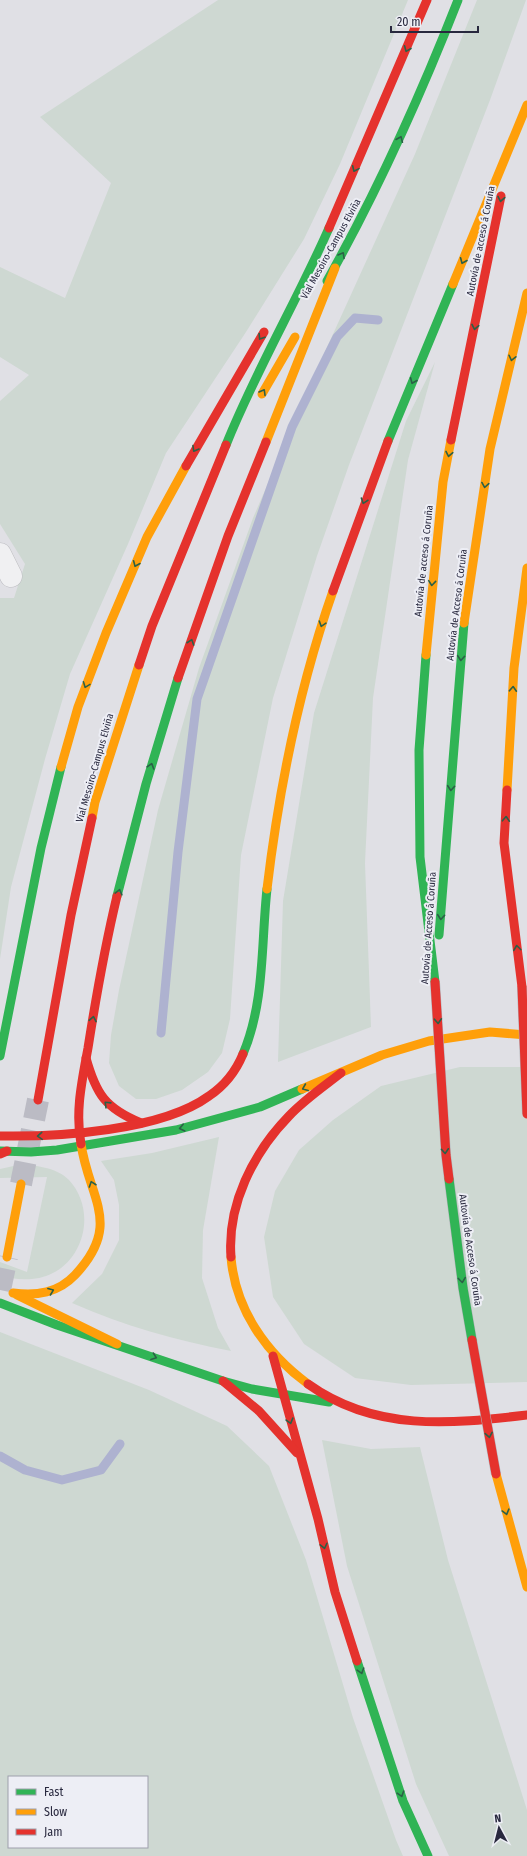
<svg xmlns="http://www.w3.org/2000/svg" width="527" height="1856" viewBox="0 0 527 1856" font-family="'Fira Sans Condensed',sans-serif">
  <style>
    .green { fill: #ced8d2; fill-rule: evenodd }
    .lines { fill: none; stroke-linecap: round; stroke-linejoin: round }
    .stream { stroke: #aeb2d0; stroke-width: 9 }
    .primary-tunnel { stroke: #bbbbc4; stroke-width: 22; stroke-dasharray: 22 11; stroke-linecap: butt }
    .street-casing { stroke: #bdbdc2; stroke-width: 23 }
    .street { stroke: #f0f0f2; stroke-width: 22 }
    .fast { stroke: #30b455; stroke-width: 9 }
    .slow { stroke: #ff9f0a; stroke-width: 9 }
    .jam { stroke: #e5322d; stroke-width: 9 }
    .fast-bridge-casing { stroke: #b3b3ba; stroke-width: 10; stroke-linecap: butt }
    .jam-bridge-casing { stroke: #b3b3ba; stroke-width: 10; stroke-linecap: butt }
    .fast-bridge { stroke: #30b455; stroke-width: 9 }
    .jam-bridge { stroke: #e5322d; stroke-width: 9 }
    .oneway { stroke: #2b6047 }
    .labels { text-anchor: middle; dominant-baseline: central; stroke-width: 4; stroke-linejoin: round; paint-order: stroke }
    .street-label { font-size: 10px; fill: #28283e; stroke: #edeef5 }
  </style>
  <rect width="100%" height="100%" fill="#e0e0e5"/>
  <g class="green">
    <polygon points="218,0 408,0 340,164 304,239 246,332 166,453 128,544 70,674 45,759 11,887 0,959 0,598 14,598 25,564 0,524 0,401 29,375 0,357 0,267 65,298 111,183 40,117"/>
    <polygon points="477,0 526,0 490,100 349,465 317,556 273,698 241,855 230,1019 222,1053 208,1072 182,1090 156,1099 136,1099 119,1086 109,1063 111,1035 119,990 158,810 199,668 253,518 323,356 415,154"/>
    <polygon points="435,362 408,460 373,698 365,863 371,1027 278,1062 283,901 314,713 406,421"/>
    <polygon points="460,1067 527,1067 527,1382 411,1385 355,1378 304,1344 273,1297 264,1237 275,1191 299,1150 333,1120 381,1086"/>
    <path d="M 219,1137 L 203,1230 L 202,1278 L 218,1328 L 231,1351 C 174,1340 125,1326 72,1303 L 102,1274 L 119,1240 L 119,1205 L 114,1180 L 101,1161 L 152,1153 Z"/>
    <path d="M 18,1165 C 35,1165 56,1167 69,1180 C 101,1215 80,1275 32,1279 C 21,1280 10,1279 0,1274 L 0,1262 L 27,1272 L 47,1177 L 0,1178 L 0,1169 Z"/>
    <path d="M 0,1332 L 149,1390 L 227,1426 L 269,1466 L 306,1560 L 353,1718 L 396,1840 L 403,1856 L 0,1856 ZM 9,1777 L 147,1777 L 147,1847 L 9,1847 Z"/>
    <polygon points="322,1440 371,1449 420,1447 448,1560 527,1810 527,1856 449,1856 416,1784 347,1566"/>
  </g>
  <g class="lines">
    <g class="stream">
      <polyline points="161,1033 178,852 197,699 292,427 337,337 355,318 378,320"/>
      <polyline points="0,1456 25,1470 62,1480 101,1470 120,1444"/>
    </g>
    <g class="primary-tunnel">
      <polyline points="21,1184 38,1100"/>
      <polyline points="0,1290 7,1257"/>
    </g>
    <g class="street-casing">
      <polyline id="street" points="0,554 11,576"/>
    </g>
    <use href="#street" class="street"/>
    <g class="fast">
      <path d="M 327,281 C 378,190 420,97 458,0"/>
      <polyline points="388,441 453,284"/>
      <path d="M 226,445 C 256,370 297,301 329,228"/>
      <polyline points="426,655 419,750 420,857 435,982"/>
      <polyline points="117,896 146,784 178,678"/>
      <polyline points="439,935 464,623"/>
      <path d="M 243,1054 C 265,1002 261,944 267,889"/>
      <polyline points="0,1056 41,848 61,767"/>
      <polyline points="0,1151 31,1152 57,1150 176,1130 260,1107 302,1089"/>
      <polyline points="0,1303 57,1325 223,1381 252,1389 329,1402"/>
      <polyline points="357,1661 403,1801 428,1856"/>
    </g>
    <g class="slow">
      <polyline points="453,284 527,105"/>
      <polyline points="262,394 295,337"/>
      <polyline points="266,442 335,268"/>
      <polyline points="464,623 490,449 527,293"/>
      <polyline points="426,655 443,482 451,440"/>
      <polyline points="61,767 78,707 106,633 147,537 186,466"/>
      <polyline points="507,790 514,668 527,568"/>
      <polyline points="92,818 95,802 139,665"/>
      <path d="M 267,889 C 279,788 299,688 333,591"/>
      <polyline points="302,1089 382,1055 429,1041 490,1032 527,1035"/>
      <polyline points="7,1257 21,1184"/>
      <path d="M 231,1257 C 235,1309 266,1353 308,1384"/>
      <path d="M 13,1293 C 37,1296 58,1293 75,1275 C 123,1224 89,1199 81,1144"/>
      <polyline points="17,1295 117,1344"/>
      <polyline points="496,1474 527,1587"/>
    </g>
    <g class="jam">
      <polyline points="329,228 427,0"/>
      <polyline points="451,440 501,196"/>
      <polyline points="186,466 264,332"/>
      <polyline points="333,591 388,441"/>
      <polyline points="139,665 152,626 226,445"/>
      <polyline points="178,678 228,536 266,442"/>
      <polyline points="507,790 504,843 522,987"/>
      <path d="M 86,1058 C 96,1094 105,1108 141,1123"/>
      <polyline points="38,1100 71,915 92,818"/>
      <path d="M 0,1136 C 58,1137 161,1131 209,1096 C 224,1086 236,1071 243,1054"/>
      <path d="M 81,1144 C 75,1111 82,1081 88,1048 C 96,997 105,946 117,896"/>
      <polyline points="0,1154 7,1151"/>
      <path d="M 231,1257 C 227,1205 253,1153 289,1116 C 304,1100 323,1087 341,1073"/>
      <polyline points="273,1356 318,1519 335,1592 357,1661"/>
      <polyline points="223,1381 259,1411 297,1453"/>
      <path d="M 308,1384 C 375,1432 450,1424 527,1415"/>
    </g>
    <g class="fast-bridge-casing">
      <polyline id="fast-bridge" points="449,1179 463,1288 472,1340"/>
    </g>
    <g class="jam-bridge-casing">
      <g id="jam-bridge">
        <polyline points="435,982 446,1155 449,1179"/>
        <polyline points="522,987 527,1114"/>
        <polyline points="472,1340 496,1474"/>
      </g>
    </g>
    <use href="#fast-bridge" class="fast-bridge"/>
    <use href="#jam-bridge" class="jam-bridge"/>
  </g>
  <defs><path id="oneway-chevron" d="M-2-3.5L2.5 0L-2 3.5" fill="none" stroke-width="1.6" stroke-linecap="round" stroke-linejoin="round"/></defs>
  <g class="oneway">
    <use href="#oneway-chevron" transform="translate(407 49) rotate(112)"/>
    <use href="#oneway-chevron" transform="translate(400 139) rotate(-67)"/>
    <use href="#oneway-chevron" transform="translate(355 169) rotate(114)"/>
    <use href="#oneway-chevron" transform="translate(501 199) rotate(101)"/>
    <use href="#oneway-chevron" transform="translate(342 255) rotate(-60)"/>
    <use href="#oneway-chevron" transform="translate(463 261) rotate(113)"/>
    <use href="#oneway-chevron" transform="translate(475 327) rotate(101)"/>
    <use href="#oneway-chevron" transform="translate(261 337) rotate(122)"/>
    <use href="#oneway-chevron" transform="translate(512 358) rotate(103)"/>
    <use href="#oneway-chevron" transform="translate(413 381) rotate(113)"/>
    <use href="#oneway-chevron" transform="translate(263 392) rotate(-60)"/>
    <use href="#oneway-chevron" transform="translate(195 449) rotate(120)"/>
    <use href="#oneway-chevron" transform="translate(449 454) rotate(101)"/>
    <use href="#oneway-chevron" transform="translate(485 485) rotate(99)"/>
    <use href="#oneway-chevron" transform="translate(364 501) rotate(109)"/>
    <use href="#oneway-chevron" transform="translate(136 564) rotate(113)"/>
    <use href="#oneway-chevron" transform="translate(432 583) rotate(96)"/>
    <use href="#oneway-chevron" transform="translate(322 624) rotate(108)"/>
    <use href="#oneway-chevron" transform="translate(191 642) rotate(-71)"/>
    <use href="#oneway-chevron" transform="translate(461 658) rotate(95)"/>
    <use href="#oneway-chevron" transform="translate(86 685) rotate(111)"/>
    <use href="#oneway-chevron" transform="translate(513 689) rotate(-87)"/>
    <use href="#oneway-chevron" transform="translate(151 766) rotate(-73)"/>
    <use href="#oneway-chevron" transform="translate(451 788) rotate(95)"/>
    <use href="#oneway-chevron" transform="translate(506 819) rotate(-87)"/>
    <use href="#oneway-chevron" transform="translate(119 892) rotate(-76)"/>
    <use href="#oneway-chevron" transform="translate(441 917) rotate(95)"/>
    <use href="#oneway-chevron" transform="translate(517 948) rotate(-97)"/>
    <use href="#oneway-chevron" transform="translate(93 1019) rotate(-79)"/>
    <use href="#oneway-chevron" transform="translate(438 1021) rotate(87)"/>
    <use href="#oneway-chevron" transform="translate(305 1088) rotate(157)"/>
    <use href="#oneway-chevron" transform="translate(107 1104) rotate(-136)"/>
    <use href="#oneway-chevron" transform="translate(182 1128) rotate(167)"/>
    <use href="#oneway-chevron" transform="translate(40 1136) rotate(176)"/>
    <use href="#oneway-chevron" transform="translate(445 1151) rotate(86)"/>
    <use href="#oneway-chevron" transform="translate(92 1184) rotate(-109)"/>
    <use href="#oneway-chevron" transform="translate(462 1280) rotate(83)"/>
    <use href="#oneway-chevron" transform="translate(51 1291) rotate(-21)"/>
    <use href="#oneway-chevron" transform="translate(154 1357) rotate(20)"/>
    <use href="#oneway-chevron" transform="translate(290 1421) rotate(74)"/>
    <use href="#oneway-chevron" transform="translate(489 1435) rotate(80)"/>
    <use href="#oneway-chevron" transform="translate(506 1512) rotate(75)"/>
    <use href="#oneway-chevron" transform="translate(324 1546) rotate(77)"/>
    <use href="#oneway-chevron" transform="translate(361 1671) rotate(72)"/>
    <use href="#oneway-chevron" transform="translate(401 1794) rotate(72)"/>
  </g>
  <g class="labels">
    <g class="street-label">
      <text transform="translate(481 241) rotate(-79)">Autovía de acceso á Coruña</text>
      <text transform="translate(331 249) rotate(-61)">Vial Mesoiro-Campus Elviña</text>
      <text transform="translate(424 561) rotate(-84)">Autovía de acceso á Coruña</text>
      <text transform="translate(457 605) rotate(-83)">Autovía de Acceso á Coruña</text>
      <text transform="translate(95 768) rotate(-74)">Vial Mesoiro-Campus Elviña</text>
      <text transform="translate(429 928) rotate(-86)">Autovía de Acceso á Coruña</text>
      <text transform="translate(470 1250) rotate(82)">Autovía de Acceso á Coruña</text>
    </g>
  </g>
  <rect x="8" y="1776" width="140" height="72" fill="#edeef5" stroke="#9e9fac"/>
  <rect x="16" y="1789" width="20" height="6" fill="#30b455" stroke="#9e9fac"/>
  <text x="44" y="1796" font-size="12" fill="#28283e">Fast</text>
  <rect x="16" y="1809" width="20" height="6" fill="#ff9f0a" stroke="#9e9fac"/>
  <text x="44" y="1816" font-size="12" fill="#28283e">Slow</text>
  <rect x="16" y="1829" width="20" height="6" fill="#e5322d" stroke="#9e9fac"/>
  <text x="44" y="1836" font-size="12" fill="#28283e">Jam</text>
  <g transform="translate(499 1828) rotate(353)" stroke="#edeef5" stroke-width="3" paint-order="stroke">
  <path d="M0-3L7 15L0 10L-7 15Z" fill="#28283e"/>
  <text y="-6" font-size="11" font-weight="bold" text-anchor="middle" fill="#28283e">N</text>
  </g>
  <path d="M391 26v6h87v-6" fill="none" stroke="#28283e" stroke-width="2"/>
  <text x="397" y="26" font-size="12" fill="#28283e" stroke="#edeef5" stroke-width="3" paint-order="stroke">20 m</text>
</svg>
